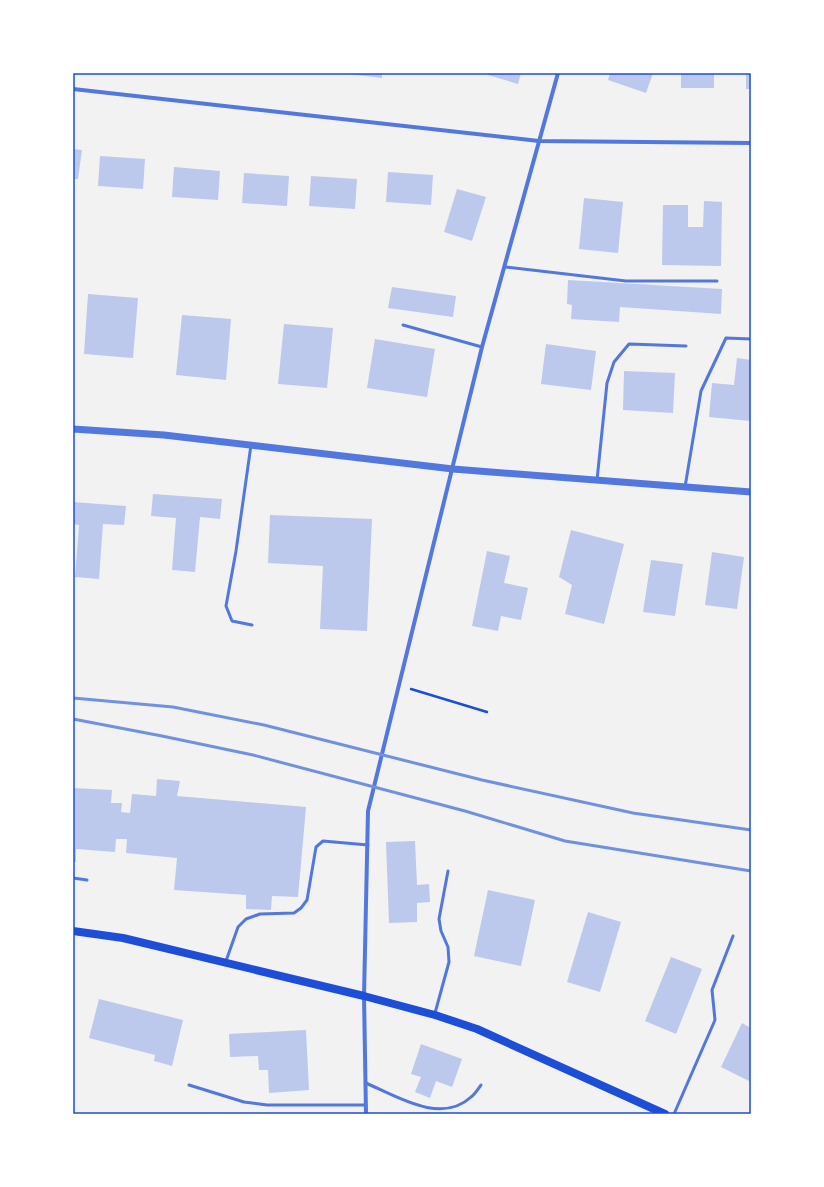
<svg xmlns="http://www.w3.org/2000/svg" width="824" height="1187" viewBox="0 0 824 1187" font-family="'Asap Condensed',sans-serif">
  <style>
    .building { fill: #bdc9ec }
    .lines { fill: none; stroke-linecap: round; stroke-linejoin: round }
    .path { stroke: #1d4ed8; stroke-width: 2.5 }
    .service { stroke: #5277de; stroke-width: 3 }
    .minor { stroke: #5277de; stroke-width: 4 }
    .tertiary { stroke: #5277de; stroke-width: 7 }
    .secondary { stroke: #1d4ed8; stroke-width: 8 }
    .rail { stroke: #7290e2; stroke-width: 3 }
    .neatline { fill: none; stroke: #1d4ed8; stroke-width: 1.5 }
  </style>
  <rect width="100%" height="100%" fill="#f2f2f2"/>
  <g class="building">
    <polygon points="348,73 382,73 382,78 348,74"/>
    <polygon points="488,73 521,73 518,84 488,75"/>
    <polygon points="610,73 653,73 646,93 608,80"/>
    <rect x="681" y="73" width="33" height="15"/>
    <rect x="746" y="73" width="5" height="16"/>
    <polygon points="73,149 82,150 78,179 73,179"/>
    <polygon points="100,156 145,159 143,189 98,186"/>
    <polygon points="174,167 220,171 218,200 172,197"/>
    <polygon points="388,172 433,175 431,205 386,202"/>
    <polygon points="244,173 289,176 287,206 242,203"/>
    <polygon points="311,176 357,179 355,209 309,206"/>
    <polygon points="457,189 486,197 472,241 444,232"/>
    <polygon points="584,198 623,202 618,253 579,249"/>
    <polygon points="704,201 722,202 721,266 662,265 663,205 688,205 688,227 703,227"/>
    <polygon points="568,280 722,289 721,314 620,307 619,322 571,319 572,305 567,304"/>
    <polygon points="392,287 456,296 453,317 388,308"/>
    <polygon points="88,294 138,298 133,358 84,354"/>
    <polygon points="182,315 231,319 226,380 176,375"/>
    <polygon points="284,324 333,328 327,388 278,384"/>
    <polygon points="375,339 435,349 427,397 367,388"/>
    <polygon points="546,344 596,351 591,390 541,384"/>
    <polygon points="737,358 751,360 751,421 709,417 712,383 734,385"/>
    <polygon points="624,371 675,373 673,413 623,410"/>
    <polygon points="153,494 222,499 220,519 200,517 195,572 172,570 176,518 151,516"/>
    <polygon points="73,502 126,506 124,525 103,524 99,579 75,577 79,525 73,524"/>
    <polygon points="270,515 372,519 367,631 320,629 323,566 268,563"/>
    <polygon points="571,530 624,544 604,624 565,614 572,585 559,577"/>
    <polygon points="487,551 510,556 504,583 528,588 521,620 501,616 498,631 472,626"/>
    <polygon points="712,552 744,557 737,609 705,605"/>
    <polygon points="651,560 683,564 675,616 643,612"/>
    <polygon points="157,779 180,781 177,796 306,807 298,897 272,896 271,910 246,909 246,895 174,890 177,858 126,853 127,839 116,839 115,852 76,849 76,862 73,862 73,788 112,790 111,803 122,803 121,812 130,813 132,794 156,796"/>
    <polygon points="415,841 417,885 429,884 430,902 417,903 417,922 389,923 386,842"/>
    <polygon points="488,890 535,900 521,966 474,956"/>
    <polygon points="588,912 621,922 600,992 567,982"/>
    <polygon points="671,957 702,969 676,1034 645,1021"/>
    <polygon points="99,999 183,1020 172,1066 154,1061 155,1055 89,1038"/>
    <polygon points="742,1023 751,1028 751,1082 721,1067"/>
    <polygon points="306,1030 309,1090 269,1093 268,1070 259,1070 258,1056 230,1057 229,1034"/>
    <polygon points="421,1044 462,1059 452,1087 436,1081 430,1098 415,1092 421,1077 411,1074"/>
  </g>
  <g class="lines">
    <polyline class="path" points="411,689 487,712"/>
    <g class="service">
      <polyline points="505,267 626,281 717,281"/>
      <polyline points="403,325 482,347"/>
      <polyline points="251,445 236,551 226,606 232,621 252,625"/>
      <polyline points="597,480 607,383 614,362 629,344 686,346"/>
      <polyline points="685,487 701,391 726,338 751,339"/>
      <polyline points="73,878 87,880"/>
      <polyline points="226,961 238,927 246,919 260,914 294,913 301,908 307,900 316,847 323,841 368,845"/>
      <polyline points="435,1013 449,962 448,947 441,931 439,919 448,871"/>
      <path d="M 366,1083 C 396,1096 441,1125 471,1097 C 475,1094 478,1089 481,1085"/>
      <polyline points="189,1085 244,1102 267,1105 366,1105"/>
      <polyline points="674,1114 715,1020 712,990 733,936"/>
    </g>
    <g class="minor">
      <polyline points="73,89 539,141 751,143"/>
      <polyline points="366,1114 364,996 368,811 482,347 558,73"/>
    </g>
    <polyline class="tertiary" points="73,429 164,435 453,469 751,492"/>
    <polyline class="secondary" points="73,931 123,938 364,996 435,1015 477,1029 665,1114"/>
    <g class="rail">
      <polyline points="73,698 173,707 264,725 482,780 633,813 751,830"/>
      <polyline points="73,719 162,736 253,755 465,811 565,841 751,871"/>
    </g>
  </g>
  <rect width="824" height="1187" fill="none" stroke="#ffffff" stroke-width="148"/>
  <rect x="74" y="74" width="676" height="1039" class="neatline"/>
</svg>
